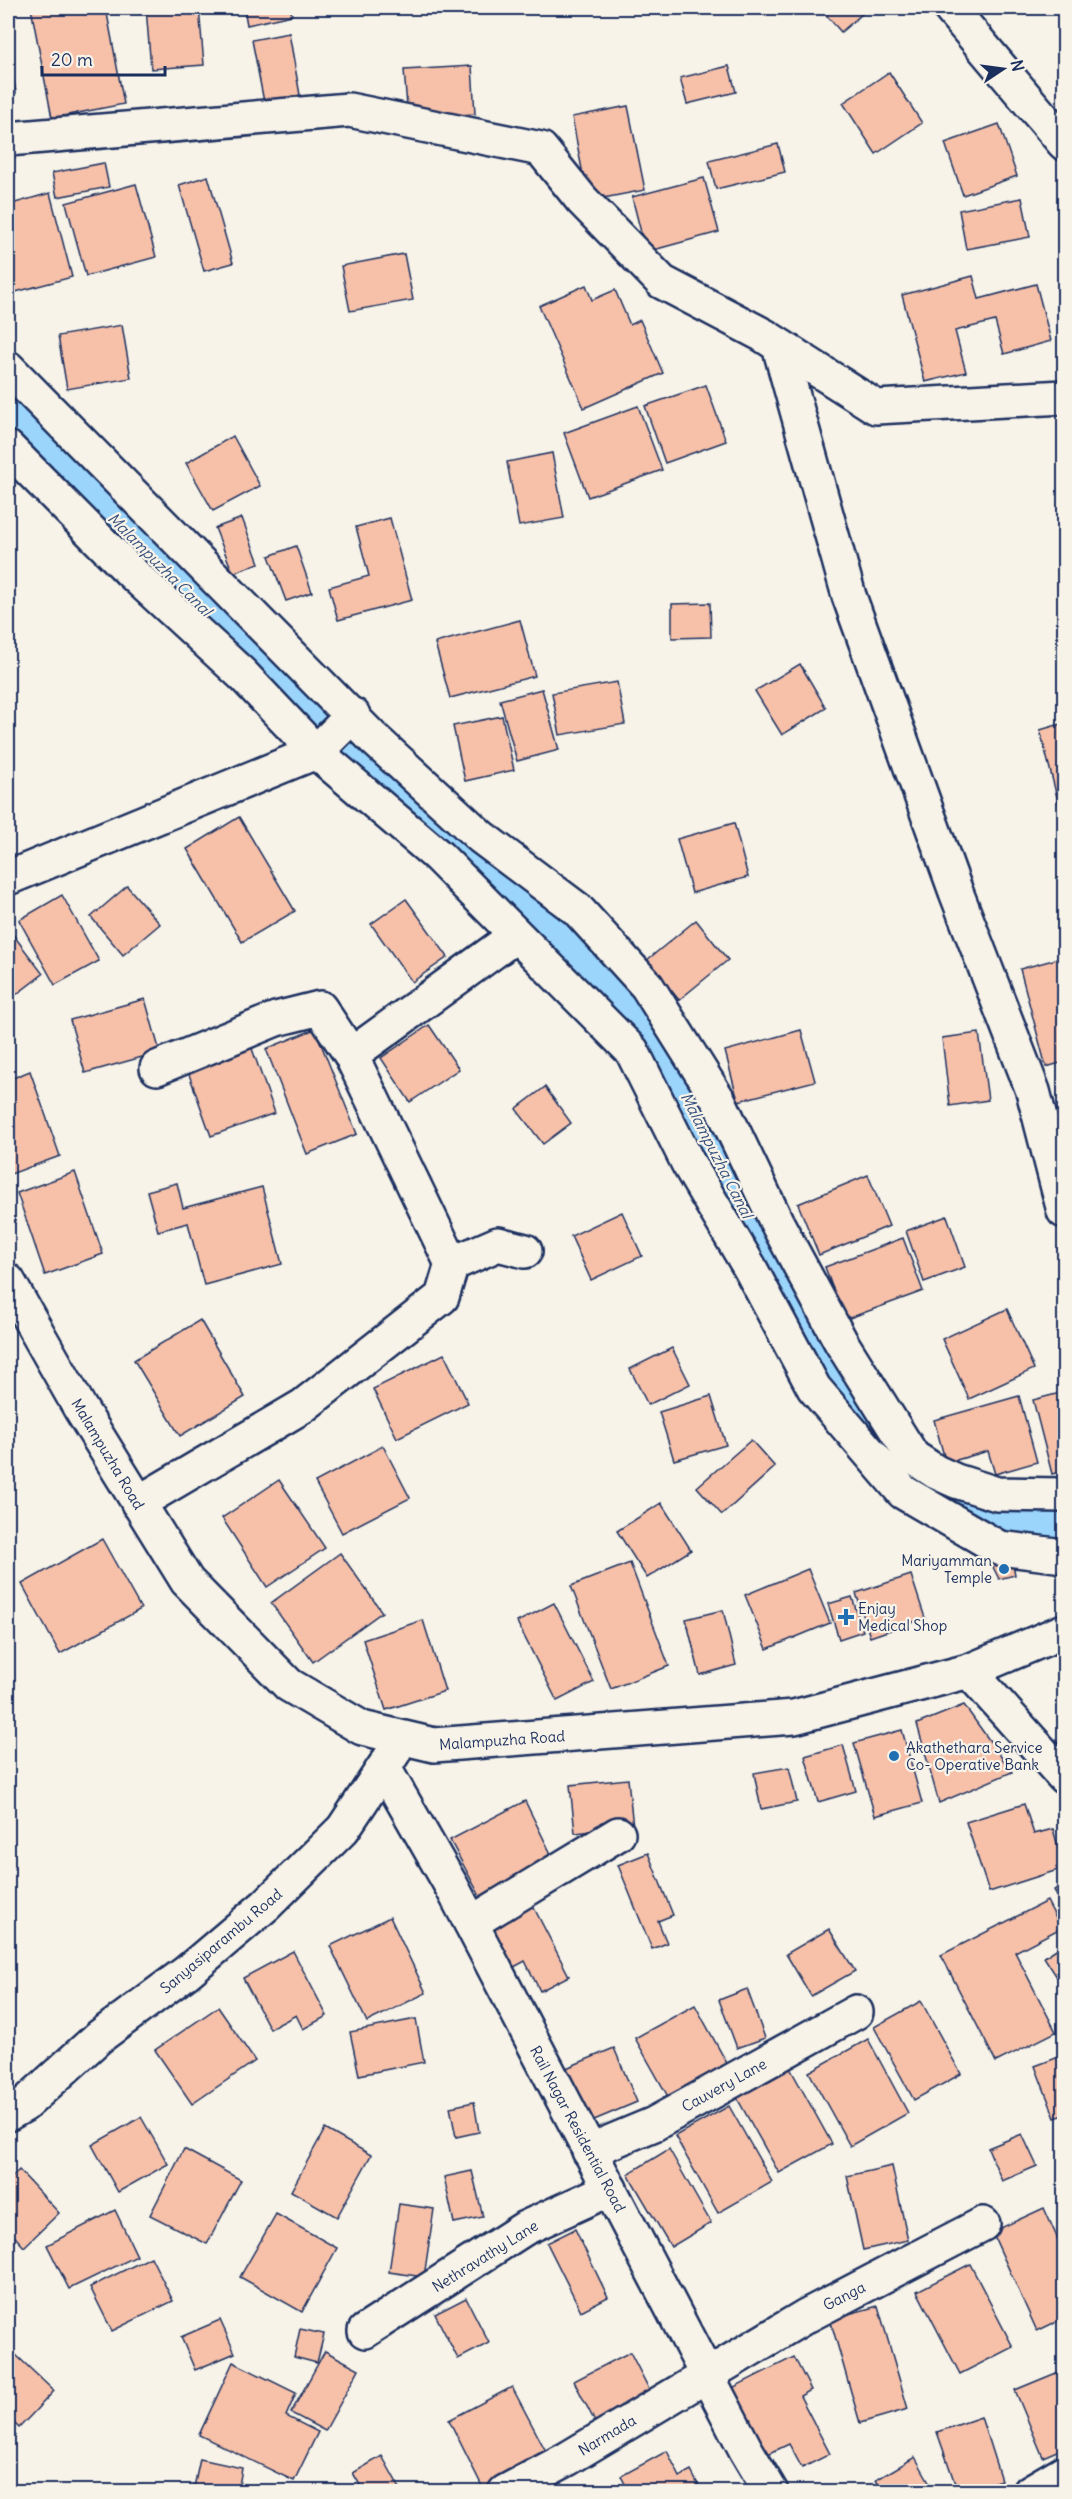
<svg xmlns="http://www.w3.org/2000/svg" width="1072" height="2499" viewBox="0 0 1072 2499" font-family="Delius,sans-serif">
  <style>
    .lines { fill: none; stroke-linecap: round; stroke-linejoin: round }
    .canal { stroke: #9bd5fb; stroke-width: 44 }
    .building { fill: #f7c1a9; stroke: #1b2f5e; stroke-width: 1.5 }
    .minor-casing { stroke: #1b2f5e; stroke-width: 38 }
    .tertiary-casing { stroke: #1b2f5e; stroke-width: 38 }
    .secondary-casing { stroke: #1b2f5e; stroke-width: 38 }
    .minor { stroke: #f7f3e8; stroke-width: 33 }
    .tertiary { stroke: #f7f3e8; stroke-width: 33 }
    .secondary { stroke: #f7f3e8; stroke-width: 33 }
    .poi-dot { fill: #1f6fb2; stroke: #f7f3e8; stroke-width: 2 }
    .labels { text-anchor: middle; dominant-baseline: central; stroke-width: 4.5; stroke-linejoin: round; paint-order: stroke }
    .street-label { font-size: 15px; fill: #1b2f5e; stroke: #f7f3e8 }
    .poi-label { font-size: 15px; fill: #1b2f5e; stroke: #f7f3e8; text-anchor: start }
    .water-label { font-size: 16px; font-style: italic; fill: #35507d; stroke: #f7f3e8 }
  </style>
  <rect width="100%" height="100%" fill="#f7f3e8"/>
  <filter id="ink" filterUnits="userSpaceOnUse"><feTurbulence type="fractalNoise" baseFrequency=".0167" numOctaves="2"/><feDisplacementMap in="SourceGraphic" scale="12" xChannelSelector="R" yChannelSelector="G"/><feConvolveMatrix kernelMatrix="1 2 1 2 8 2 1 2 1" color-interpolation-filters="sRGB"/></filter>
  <g filter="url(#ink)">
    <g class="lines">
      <g class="canal">
        <polyline points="8,412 198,602 316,711"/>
        <polyline points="361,752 489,867 588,966 675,1074 734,1192 862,1411 917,1483 1013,1524 1064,1537"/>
      </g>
    </g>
    <g class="building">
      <polygon points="31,8 106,8 124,104 52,118"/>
      <polygon points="146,8 199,8 204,65 151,69"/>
      <polygon points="244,8 290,8 292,15 247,25"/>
      <polygon points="820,8 869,8 841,32"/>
      <polygon points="289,33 300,95 264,102 252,40"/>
      <polygon points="8,45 16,93 8,95"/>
      <polygon points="472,66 475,114 408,118 404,70"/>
      <polygon points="729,66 736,92 687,104 680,78"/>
      <polygon points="889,72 922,123 876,154 843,103"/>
      <polygon points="628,106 645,190 588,201 572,117"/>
      <polygon points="999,124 1017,176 963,195 945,143"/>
      <polygon points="778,144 785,172 716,189 709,161"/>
      <polygon points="104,163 109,187 57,197 52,173"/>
      <polygon points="208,176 233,263 204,271 179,185"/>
      <polygon points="704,178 719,232 646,252 632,197"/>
      <polygon points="136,184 156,257 86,276 66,203"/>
      <polygon points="50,193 72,277 8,294 8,205"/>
      <polygon points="1022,198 1030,237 966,249 959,210"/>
      <polygon points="404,254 413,300 350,311 341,266"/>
      <polygon points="973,276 979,299 1036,284 1051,341 1004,354 995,321 955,331 966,372 925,382 902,295"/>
      <polygon points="586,285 592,300 615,290 630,325 640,320 663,373 584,408 539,306"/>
      <polygon points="122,325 131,378 67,389 58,336"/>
      <polygon points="706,385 726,441 665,463 645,406"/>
      <polygon points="638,406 662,470 588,497 564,433"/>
      <polygon points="233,436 260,486 213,511 186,463"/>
      <polygon points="552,453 564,518 519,526 507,462"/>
      <polygon points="242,518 259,563 233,573 215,528"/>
      <polygon points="390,518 412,600 338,620 329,587 369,576 356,527"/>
      <polygon points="296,546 312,592 286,601 269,556"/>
      <polygon points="710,603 711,637 672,638 672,604"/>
      <polygon points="520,620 535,676 450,698 435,643"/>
      <polygon points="800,664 826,708 782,735 755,691"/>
      <polygon points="617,682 625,724 560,735 552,693"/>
      <polygon points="542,689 559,750 517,761 500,700"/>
      <polygon points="502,716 514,770 465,781 453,726"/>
      <polygon points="1064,723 1064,808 1060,809 1040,730"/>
      <polygon points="239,817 295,911 242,942 187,849"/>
      <polygon points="734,823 748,877 692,893 677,839"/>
      <polygon points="127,886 160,924 123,955 91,917"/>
      <polygon points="62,895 99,961 55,985 19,920"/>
      <polygon points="406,899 448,957 412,982 371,924"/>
      <polygon points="696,920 728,960 679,1000 647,960"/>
      <polygon points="8,928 43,974 13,997 8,991"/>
      <polygon points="1064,957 1064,1062 1046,1067 1020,969"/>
      <polygon points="145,999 160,1052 85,1073 70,1020"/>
      <polygon points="429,1025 459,1069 410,1102 381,1058"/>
      <polygon points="315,1029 357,1134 307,1154 266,1049"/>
      <polygon points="801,1030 815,1081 738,1101 725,1051"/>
      <polygon points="979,1033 988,1100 950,1106 942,1038"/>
      <polygon points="250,1043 275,1113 211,1136 186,1066"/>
      <polygon points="30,1071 60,1156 8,1175 8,1080"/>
      <polygon points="545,1087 571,1123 543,1144 516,1109"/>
      <polygon points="75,1172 103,1254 45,1275 17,1193"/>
      <polygon points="868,1175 889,1226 819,1255 798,1204"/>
      <polygon points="177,1183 183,1208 262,1187 282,1264 204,1285 188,1223 158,1231 147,1191"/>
      <polygon points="622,1212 642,1256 591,1280 571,1236"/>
      <polygon points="947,1216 965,1267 924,1282 906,1231"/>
      <polygon points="903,1238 923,1291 844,1320 825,1267"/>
      <polygon points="1007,1309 1034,1369 969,1399 942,1339"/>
      <polygon points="200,1320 245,1397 180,1436 134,1360"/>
      <polygon points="672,1348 690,1384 648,1405 630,1369"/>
      <polygon points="444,1354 468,1403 397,1438 373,1389"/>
      <polygon points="1064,1392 1064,1471 1052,1474 1033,1400"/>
      <polygon points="711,1396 726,1445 674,1460 659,1412"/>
      <polygon points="1019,1396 1037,1462 995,1474 988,1451 946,1463 934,1420"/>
      <polygon points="751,1440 775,1467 722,1515 697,1487"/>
      <polygon points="383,1446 410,1498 342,1533 315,1482"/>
      <polygon points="279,1480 325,1548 267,1587 222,1518"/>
      <polygon points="661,1503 691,1550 647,1578 617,1531"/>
      <polygon points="102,1539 141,1609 60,1654 22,1584"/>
      <polygon points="340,1553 382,1612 313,1662 271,1603"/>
      <polygon points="1012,1558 1015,1575 999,1579 991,1563"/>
      <polygon points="630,1563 669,1666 611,1689 571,1586"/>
      <polygon points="808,1569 830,1623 767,1649 745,1595"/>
      <polygon points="911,1575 925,1618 870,1637 856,1593"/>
      <polygon points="852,1597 863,1631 839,1639 828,1604"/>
      <polygon points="554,1603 594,1682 557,1701 517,1622"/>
      <polygon points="723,1610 736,1665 700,1675 686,1619"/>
      <polygon points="423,1620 445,1691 386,1710 363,1640"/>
      <polygon points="964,1705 1012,1772 939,1803 917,1724"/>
      <polygon points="902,1730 922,1803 875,1816 854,1743"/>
      <polygon points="843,1745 856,1791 818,1802 805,1756"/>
      <polygon points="789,1767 797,1802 761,1809 754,1773"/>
      <polygon points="628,1779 633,1827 575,1833 570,1785"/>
      <polygon points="525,1801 554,1860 481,1898 450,1840"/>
      <polygon points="1024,1804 1034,1834 1053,1829 1064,1868 989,1892 966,1822"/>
      <polygon points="648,1853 673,1915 658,1921 667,1943 652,1949 618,1865"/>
      <polygon points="1064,1884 1064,1910 1054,1890"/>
      <polygon points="1047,1901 1061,1928 1015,1952 1056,2032 996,2062 941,1955"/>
      <polygon points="532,1904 569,1976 540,1991 525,1961 507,1971 485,1928"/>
      <polygon points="390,1917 426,1993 367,2022 330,1946"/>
      <polygon points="829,1929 855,1971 811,1996 786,1954"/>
      <polygon points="1064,1944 1064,1988 1044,1957"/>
      <polygon points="293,1951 327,2016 303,2029 296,2015 270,2029 243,1978"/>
      <polygon points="747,1989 765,2038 737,2048 719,2000"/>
      <polygon points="921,2001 961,2074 914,2100 874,2027"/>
      <polygon points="695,2005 729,2067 670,2100 635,2038"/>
      <polygon points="218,2007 255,2061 192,2104 155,2050"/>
      <polygon points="416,2019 424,2062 359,2075 350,2032"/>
      <polygon points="868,2039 908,2113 850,2146 809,2072"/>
      <polygon points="614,2048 637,2102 587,2123 564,2069"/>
      <polygon points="1064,2055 1064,2115 1055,2118 1035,2066"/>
      <polygon points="790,2068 832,2144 779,2173 737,2098"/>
      <polygon points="474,2102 479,2132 456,2137 450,2107"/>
      <polygon points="729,2106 772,2182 718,2213 675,2136"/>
      <polygon points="141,2117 168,2164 118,2192 92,2145"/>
      <polygon points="325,2129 371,2155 337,2217 291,2191"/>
      <polygon points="1022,2134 1037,2166 1002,2181 988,2148"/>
      <polygon points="184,2149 241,2180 207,2244 150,2215"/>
      <polygon points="669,2149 711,2223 671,2247 628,2174"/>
      <polygon points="892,2166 908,2240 863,2250 847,2176"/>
      <polygon points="19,2170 59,2213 24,2247 8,2229 8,2181"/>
      <polygon points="472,2171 483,2217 454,2223 444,2177"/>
      <polygon points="399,2204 434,2209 424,2277 389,2272"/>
      <polygon points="1044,2208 1064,2253 1064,2318 1037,2331 992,2232"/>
      <polygon points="115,2210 137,2256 69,2289 47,2245"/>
      <polygon points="276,2214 337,2248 302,2312 240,2277"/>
      <polygon points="575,2229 608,2297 581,2311 547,2243"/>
      <polygon points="151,2257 173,2301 112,2331 90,2287"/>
      <polygon points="970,2264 1013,2347 960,2374 917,2291"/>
      <polygon points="466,2298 489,2343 458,2359 435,2314"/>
      <polygon points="878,2306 908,2409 860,2423 830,2319"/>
      <polygon points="220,2320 235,2353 195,2370 181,2337"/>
      <polygon points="300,2329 324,2334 317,2363 294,2357"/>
      <polygon points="325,2351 359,2369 325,2431 291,2413"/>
      <polygon points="630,2352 651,2393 595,2422 574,2381"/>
      <polygon points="16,2355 54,2391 19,2428 8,2417 8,2364"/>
      <polygon points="794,2357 811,2390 800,2396 830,2454 802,2468 789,2444 766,2455 732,2388"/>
      <polygon points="233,2362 296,2393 286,2416 318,2432 294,2481 199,2435"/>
      <polygon points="1061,2371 1064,2378 1064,2448 1043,2457 1015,2390"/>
      <polygon points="512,2387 550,2459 485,2492 449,2420"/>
      <polygon points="981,2417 1001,2480 965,2492 958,2492 937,2432"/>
      <polygon points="667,2451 680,2477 691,2471 702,2492 629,2492 621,2476"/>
      <polygon points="382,2456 402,2492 364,2492 353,2473"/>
      <polygon points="915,2457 935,2492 883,2492 876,2480"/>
      <polygon points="200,2459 242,2468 238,2492 193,2492"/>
      <polygon points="8,2483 28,2492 8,2492"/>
    </g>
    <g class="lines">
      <g class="minor-casing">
        <g id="minor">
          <polyline points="950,8 1064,143"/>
          <polyline points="8,139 349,110 541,149 582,200 662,282 763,335 876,407 1064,397"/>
          <polyline points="779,346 849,596 956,892 1033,1091 1064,1211"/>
          <polyline points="8,368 373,738 481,837 577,909 647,986 719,1101 777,1223 841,1342 913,1457 936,1472 956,1481 997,1494 1064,1495"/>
          <polyline points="8,448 130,571 243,675 316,752 438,856 632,1051 688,1163 750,1268 814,1388 903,1492 999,1548 1064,1556"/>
          <polyline points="8,878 316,752 353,715"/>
          <polyline points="351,1055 515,936"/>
          <polyline points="157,1068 276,1019 320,1008 351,1055 452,1264"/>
          <polyline points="138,1503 303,1406 442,1297 452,1264 498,1244 525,1251"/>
          <polyline points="384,1768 452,1887 746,2450 771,2492"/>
          <polyline points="471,1923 618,1834"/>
          <polyline points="8,2114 24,2105 99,2037 187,1972 266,1905 343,1829 394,1752"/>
          <polyline points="589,2151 654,2124 856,2012"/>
          <polyline points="365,2331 525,2228 610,2189"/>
          <polyline points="505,2492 567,2459 806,2316 983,2224"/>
          <polyline points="1030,2492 1064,2472"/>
        </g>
      </g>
      <g class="tertiary-casing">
        <polyline id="tertiary" points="969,1671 1064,1777"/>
      </g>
      <g class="secondary-casing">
        <polyline id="secondary" points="8,1281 80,1408 187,1581 289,1685 362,1728 434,1745 794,1717 969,1671 1064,1631"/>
      </g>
      <use href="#minor" class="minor"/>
      <use href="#tertiary" class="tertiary"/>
      <use href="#secondary" class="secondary"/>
    </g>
  </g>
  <g class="poi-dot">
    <circle cx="1004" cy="1569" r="6"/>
    <path d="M843 1608h6v6h6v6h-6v6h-6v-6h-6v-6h6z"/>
    <circle cx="894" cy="1756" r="6"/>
  </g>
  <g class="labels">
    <g class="street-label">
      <text transform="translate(108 1454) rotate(59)">Malampuzha Road</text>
      <text transform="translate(502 1740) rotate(-4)">Malampuzha Road</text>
      <text transform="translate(221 1941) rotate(-40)">Sanyasiparambu Road</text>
      <text transform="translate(724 2085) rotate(-29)">Cauvery Lane</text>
      <text transform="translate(578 2129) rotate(62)">Rail Nagar Residential Road</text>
      <text transform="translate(485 2256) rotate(-32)">Nethravathy Lane</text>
      <text transform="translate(844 2296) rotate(-27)">Ganga</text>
      <text transform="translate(607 2435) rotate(-31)">Narmada</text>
    </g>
    <g class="poi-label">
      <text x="992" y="1560" text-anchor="end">Mariyamman<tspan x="992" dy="17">Temple</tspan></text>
      <text x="858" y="1608">Enjay<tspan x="858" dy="17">Medical Shop</tspan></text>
      <text x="906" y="1747">Akathethara Service<tspan x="906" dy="17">Co- Operative Bank</tspan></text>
    </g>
    <g class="water-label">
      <text transform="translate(160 564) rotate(45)">Malampuzha Canal</text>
      <text transform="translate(717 1155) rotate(63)">Malampuzha Canal</text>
    </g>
  </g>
  <rect width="1072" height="2499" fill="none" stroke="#f7f3e8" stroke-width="30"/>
  <rect x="15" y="15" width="1042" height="2469" fill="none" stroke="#1b2f5e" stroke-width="2" filter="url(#ink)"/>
  <g transform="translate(1003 69) rotate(77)" stroke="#f7f3e8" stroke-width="4.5" paint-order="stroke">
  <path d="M0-4.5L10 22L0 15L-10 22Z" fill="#1b2f5e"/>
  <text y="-9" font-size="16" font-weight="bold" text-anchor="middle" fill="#1b2f5e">N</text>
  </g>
  <path d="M42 66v9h123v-9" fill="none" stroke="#1b2f5e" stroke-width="3"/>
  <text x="51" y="66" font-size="18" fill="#1b2f5e" stroke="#f7f3e8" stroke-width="4.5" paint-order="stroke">20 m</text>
</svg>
